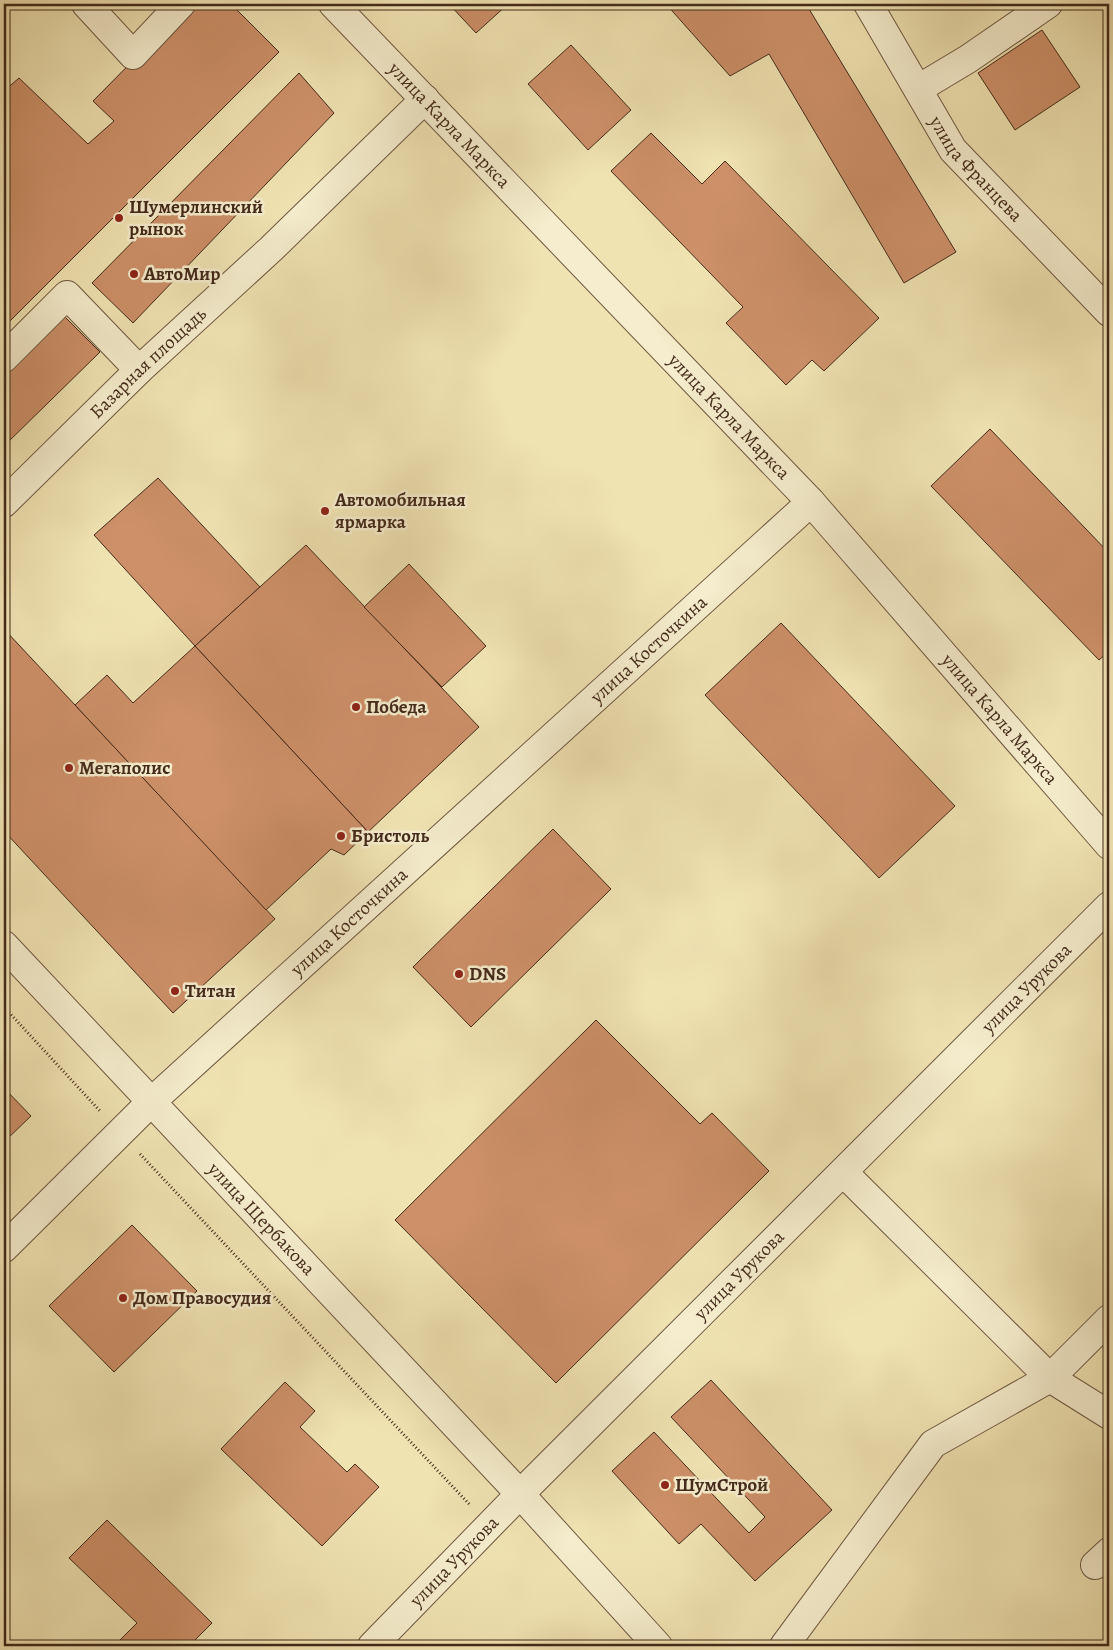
<svg xmlns="http://www.w3.org/2000/svg" width="1113" height="1650" viewBox="0 0 1113 1650" font-family="Alegreya,serif">
  <style>
    .building { fill: #cd9069; stroke: #432a1b }
    .lines { fill: none; stroke-linecap: round; stroke-linejoin: round }
    .minor-casing { stroke: #6e5841; stroke-width: 30 }
    .path { stroke: #432a1b; stroke-width: 3; stroke-dasharray: 1 2.5; stroke-linecap: butt }
    .minor { stroke: #f5edcd; stroke-width: 28 }
    .poi-dot { fill: #8f2418; stroke: #f5edcd; stroke-width: 2 }
    .labels { text-anchor: middle; dominant-baseline: central; stroke-width: 5; stroke-linejoin: round; paint-order: stroke }
    .street-label { font-size: 19px; fill: #432a1b; stroke: #f5edcd }
    .poi-label { font-size: 19px; font-weight: bold; fill: #432a1b; stroke: #f5edcd; text-anchor: start }
  </style>
  <rect width="100%" height="100%" fill="#f0e3b2"/>
  <filter id="stains"><feTurbulence type="fractalNoise" baseFrequency=".004" numOctaves="4"/><feColorMatrix values="0 0 0 0 .2 0 0 0 0 .09 0 0 0 0 .02 0 0 0 .5 -.17"/></filter>
  <radialGradient id="worn" r=".72"><stop offset=".6" stop-color="#630" stop-opacity="0"/><stop offset="1" stop-color="#630" stop-opacity=".3"/></radialGradient>
  <g class="building">
    <polygon points="189,4 231,4 279,52 4,327 4,91 19,78 88,144 114,121 93,101"/>
    <polygon points="449,4 508,4 476,33"/>
    <polygon points="666,4 806,4 956,252 904,283 769,54 730,76"/>
    <polygon points="1042,30 1080,87 1015,130 978,73"/>
    <polygon points="571,45 631,110 588,150 528,84"/>
    <polygon points="299,73 334,113 133,323 92,283"/>
    <polygon points="651,133 702,184 725,161 879,318 824,371 812,360 786,385 726,323 743,307 611,171"/>
    <polygon points="60,312 100,352 4,446 4,368"/>
    <polygon points="990,429 1109,553 1109,651 1099,660 931,486"/>
    <polygon points="158,478 260,587 195,646 94,535"/>
    <polygon points="306,545 479,727 368,832 195,646"/>
    <polygon points="409,564 486,646 442,687 364,607"/>
    <polygon points="781,623 955,806 879,878 705,695"/>
    <polygon points="4,629 275,919 173,1013 4,831"/>
    <polygon points="195,646 368,832 344,855 331,849 266,910 75,705 107,675 133,703"/>
    <polygon points="553,829 611,889 471,1027 413,967"/>
    <polygon points="596,1020 700,1124 712,1113 769,1171 556,1383 395,1220"/>
    <polygon points="4,1088 31,1116 4,1142"/>
    <polygon points="132,1225 197,1291 114,1372 49,1306"/>
    <polygon points="711,1380 832,1510 755,1581 701,1524 679,1544 612,1471 654,1432 749,1533 765,1517 671,1417"/>
    <polygon points="285,1382 315,1411 300,1427 347,1472 355,1464 379,1487 322,1546 221,1449"/>
    <polygon points="107,1520 212,1623 189,1646 114,1646 137,1623 69,1558"/>
  </g>
  <g class="lines">
    <g class="minor-casing">
      <g id="minor">
        <polyline points="86,4 133,55 181,4"/>
        <path id="s1" d="M 333,4 L 811,502 L 1109,845"/>
        <path id="s2" d="M 868,4 L 953,150 L 1109,312"/>
        <polyline points="918,89 968,59 1048,4"/>
        <polyline points="4,358 67,295 139,370"/>
        <path id="s3" d="M 4,503 L 139,370 L 271,249 L 425,99"/>
        <path id="s4" d="M 4,945 L 520,1494 L 658,1646"/>
        <path id="s5" d="M 4,1248 L 150,1103 L 811,502"/>
        <polyline points="1109,1319 1050,1378 1109,1415"/>
        <polyline points="1095,1565 1109,1552"/>
        <path id="s6" d="M 372,1646 L 520,1494 L 1109,906"/>
        <polyline points="784,1646 933,1444 1050,1378 844,1173"/>
      </g>
    </g>
    <g class="path">
      <polyline points="4,1007 100,1111"/>
      <polyline points="140,1154 470,1505"/>
    </g>
    <use href="#minor" class="minor"/>
  </g>
  <g class="poi-dot">
    <circle cx="119" cy="218" r="5"/>
    <circle cx="134" cy="274" r="5"/>
    <circle cx="325" cy="511" r="5"/>
    <circle cx="356" cy="707" r="5"/>
    <circle cx="69" cy="768" r="5"/>
    <circle cx="341" cy="836" r="5"/>
    <circle cx="459" cy="974" r="5"/>
    <circle cx="175" cy="991" r="5"/>
    <circle cx="123" cy="1298" r="5"/>
    <circle cx="665" cy="1485" r="5"/>
  </g>
  <g class="labels">
    <g class="street-label">
      <text stroke="none"><textPath href="#s1" startOffset="168">улица Карла Маркса</textPath></text>
      <text stroke="none"><textPath href="#s2" startOffset="198">улица Францева</textPath></text>
      <text stroke="none"><textPath href="#s3" startOffset="201">Базарная площадь</textPath></text>
      <text stroke="none"><textPath href="#s1" startOffset="572">улица Карла Маркса</textPath></text>
      <text stroke="none"><textPath href="#s5" startOffset="880">улица Косточкина</textPath></text>
      <text stroke="none"><textPath href="#s1" startOffset="978">улица Карла Маркса</textPath></text>
      <text stroke="none"><textPath href="#s5" startOffset="475">улица Косточкина</textPath></text>
      <text stroke="none"><textPath href="#s6" startOffset="928">улица Урукова</textPath></text>
      <text stroke="none"><textPath href="#s4" startOffset="376">улица Щербакова</textPath></text>
      <text stroke="none"><textPath href="#s6" startOffset="522">улица Урукова</textPath></text>
      <text stroke="none"><textPath href="#s6" startOffset="118">улица Урукова</textPath></text>
    </g>
    <g class="poi-label">
      <text x="129" y="207">Шумерлинский<tspan x="129" dy="22">рынок</tspan></text>
      <text x="144" y="274">АвтоМир</text>
      <text x="335" y="500">Автомобильная<tspan x="335" dy="22">ярмарка</tspan></text>
      <text x="366" y="707">Победа</text>
      <text x="79" y="768">Мегаполис</text>
      <text x="351" y="836">Бристоль</text>
      <text x="469" y="974">DNS</text>
      <text x="185" y="991">Титан</text>
      <text x="133" y="1298">Дом Правосудия</text>
      <text x="675" y="1485">ШумСтрой</text>
    </g>
  </g>
  <rect width="1113" height="1650" fill="none" stroke="#f0e3b2" stroke-width="20"/>
  <rect x="5" y="5" width="1103" height="1640" fill="none" stroke="#432a1b" stroke-width="2.5"/>
  <rect x="10" y="10" width="1093" height="1630" fill="none" stroke="#432a1b"/>
  <rect width="100%" height="100%" filter="url(#stains)"/>
  <rect width="100%" height="100%" fill="url(#worn)"/>
</svg>
